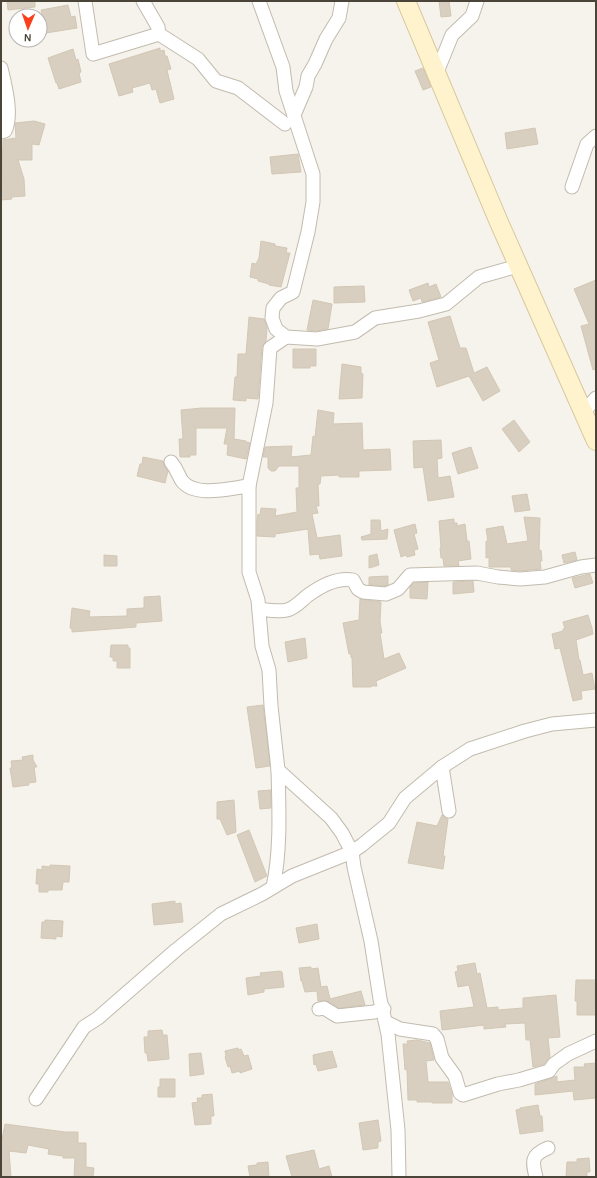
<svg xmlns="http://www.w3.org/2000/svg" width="597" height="1178" viewBox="0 0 597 1178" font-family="Karla,sans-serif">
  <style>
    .building { fill: #d8cfc1; stroke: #d3c7b4 }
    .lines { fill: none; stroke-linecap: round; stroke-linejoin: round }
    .street-casing { stroke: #c2bbae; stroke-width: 15 }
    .secondary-casing { stroke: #d6c79b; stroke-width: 20 }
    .street { stroke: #fff; stroke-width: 13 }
    .secondary { stroke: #fff3cd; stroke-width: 18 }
  </style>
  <rect width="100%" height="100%" fill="#f6f3ec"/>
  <g class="building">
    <polygon points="7,1 35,1 35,7 8,10"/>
    <polygon points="439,1 449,1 451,16 441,17"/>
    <polygon points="68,5 71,17 75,16 77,28 46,33 41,10"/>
    <polygon points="160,48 160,51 164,50 165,56 167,56 171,69 167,70 174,99 160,103 156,89 152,90 150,83 132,88 133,92 119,96 109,64"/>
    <polygon points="73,49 76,60 78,59 81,72 79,73 81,82 59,89 57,83 56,83 48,58"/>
    <polygon points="423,68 431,87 423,90 415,71"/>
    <polygon points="34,121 45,124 39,145 32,144 32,160 18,160 24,179 25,196 11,197 12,199 1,200 3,140 16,138 15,123"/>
    <polygon points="535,128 538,144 507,149 505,133"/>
    <polygon points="298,154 301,172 272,174 270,157"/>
    <polygon points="261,241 275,244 275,246 287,248 286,253 290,253 281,287 269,285 269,284 258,281 258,279 250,277 252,263 256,264 259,258"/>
    <polygon points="596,280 596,369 593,370 581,326 589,324 574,289"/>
    <polygon points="428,283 429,287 436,284 441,297 422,302 421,298 413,301 409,290"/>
    <polygon points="364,286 365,302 334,303 334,287"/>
    <polygon points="313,300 332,304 328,329 317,331 307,330"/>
    <polygon points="450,316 460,348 466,348 474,373 487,367 500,391 483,401 469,376 437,387 430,363 439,360 428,322"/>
    <polygon points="249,317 264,319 267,328 266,341 262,347 258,399 246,398 246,401 233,400 235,377 237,377 238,354 246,354"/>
    <polygon points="293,349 316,349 316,366 310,366 310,368 293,368"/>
    <polygon points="342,364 361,367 361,373 363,374 362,398 339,399"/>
    <polygon points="202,408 235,408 234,439 246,441 246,442 250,443 246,459 227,455 228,444 224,444 227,428 196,428 196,455 190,455 190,457 180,457 179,439 183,439 181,410"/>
    <polygon points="318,410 334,413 333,424 362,423 363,450 390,449 391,470 359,471 359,477 339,477 339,475 321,476 320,484 318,484 319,506 316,506 318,513 312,514 317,538 340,535 342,556 320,559 319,554 310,555 308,529 275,534 275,537 257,536 257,521 258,514 260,515 261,508 276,509 275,516 297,512 296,488 299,488 299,466 279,466 275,471 271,471 268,468 268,457 263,457 265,447 292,446 291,457 311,455 313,436 315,437"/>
    <polygon points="514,420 530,442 519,452 502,429"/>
    <polygon points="441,440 442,458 437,459 438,478 450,476 454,497 428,501 423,467 414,468 413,441"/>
    <polygon points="471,447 478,468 458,474 452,453"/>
    <polygon points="143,457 163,461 165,467 168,471 165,483 137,476 140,464 142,464"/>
    <polygon points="527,494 530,510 515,512 512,496"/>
    <polygon points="524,517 540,518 539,551 541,550 542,561 540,561 541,569 520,571 511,570 511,567 489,567 489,557 486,558 486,541 488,541 486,529 503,526 507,544 528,541"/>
    <polygon points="454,519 454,523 457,523 457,526 465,524 467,541 469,541 471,559 458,561 459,566 444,566 443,558 441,558 440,548 441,548 439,521"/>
    <polygon points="371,520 380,520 381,531 388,529 387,539 362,540 361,537 371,534"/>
    <polygon points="415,524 417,533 414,534 418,549 414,550 415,555 407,557 406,555 401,557 394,530"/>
    <polygon points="575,552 577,560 564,563 562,555"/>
    <polygon points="377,554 379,565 369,568 369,556"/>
    <polygon points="104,555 117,556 117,566 104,566"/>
    <polygon points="590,574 593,583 575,588 572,578"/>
    <polygon points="388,576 388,585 385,586 369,585 369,577"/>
    <polygon points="473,581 474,592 453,594 453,582"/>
    <polygon points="428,582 427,599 410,598 410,587 414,583"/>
    <polygon points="160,596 162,621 136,623 136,627 72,632 72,629 70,628 72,608 90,611 89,617 127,616 127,609 144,608 144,597"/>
    <polygon points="360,599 381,602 380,622 382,633 380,633 384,659 399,653 406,668 376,681 377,686 372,686 371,687 353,687 352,657 351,658 351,654 349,654 343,623 359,620"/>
    <polygon points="588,615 592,628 593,634 576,640 579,660 580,660 583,675 592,673 595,689 581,691 582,699 573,701 560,648 555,649 552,634 563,631 563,629 565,629 563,622"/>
    <polygon points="305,638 307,658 288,662 285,642"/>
    <polygon points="111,645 128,645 128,648 130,648 130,668 117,668 117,661 113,661 113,657 110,657"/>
    <polygon points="263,705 270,766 256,768 247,707"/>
    <polygon points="33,755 33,760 37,767 34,767 36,782 28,783 29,785 13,787 10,768 12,768 11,761 23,760 22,757"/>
    <polygon points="271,790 271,808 260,809 258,791"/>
    <polygon points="234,800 236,832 227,835 220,819 217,819 217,802"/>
    <polygon points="442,815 446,818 448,819 443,856 445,856 443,869 408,863 417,822 437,826"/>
    <polygon points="249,830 267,876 255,882 237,835"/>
    <polygon points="50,865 70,866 69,882 63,882 62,890 48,890 48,892 39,892 39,884 36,884 37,869 42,870 42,866 50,867"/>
    <polygon points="175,901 175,904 181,903 183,922 154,925 152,904"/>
    <polygon points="45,920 63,921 62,937 56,936 56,939 41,938 42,922 45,922"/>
    <polygon points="317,924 319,939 299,943 296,928"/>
    <polygon points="475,963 477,974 480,973 487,1008 498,1007 498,1010 523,1008 523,998 556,995 560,1037 548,1038 550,1057 544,1064 533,1067 530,1040 526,1040 525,1023 505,1024 506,1027 484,1029 484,1025 442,1030 440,1011 474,1007 469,985 458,987 455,972 458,971 457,966"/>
    <polygon points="311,967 311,969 318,968 321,987 327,986 330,999 361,991 365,1005 339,1008 328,1001 318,1001 317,991 305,992 302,981 301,981 299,968"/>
    <polygon points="280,971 282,972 284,987 264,989 264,992 248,995 246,978 261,976 260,973"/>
    <polygon points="576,980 596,980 596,1015 577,1015 577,1001 575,1001"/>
    <polygon points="162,1030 163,1035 167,1035 169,1059 148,1061 147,1053 145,1053 144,1037 148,1037 148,1031"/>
    <polygon points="417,1040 430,1043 434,1060 426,1061 428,1082 448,1082 452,1094 452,1103 432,1103 432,1102 417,1102 417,1100 408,1100 407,1069 405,1070 403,1044 408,1044 407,1041"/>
    <polygon points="238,1048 239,1050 241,1049 244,1056 248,1055 252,1069 240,1073 240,1071 232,1073 230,1066 228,1067 225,1057 226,1056 225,1051"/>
    <polygon points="332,1051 337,1067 318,1071 316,1064 314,1065 313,1055"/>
    <polygon points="201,1053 204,1074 190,1076 189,1054"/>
    <polygon points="596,1063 596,1098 574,1100 573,1091 535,1095 535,1084 557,1076 557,1082 575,1080 574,1067 585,1067 584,1064"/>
    <polygon points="160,1079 175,1079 175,1097 158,1097 158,1087 160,1087"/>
    <polygon points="212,1094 214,1116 211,1116 211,1124 195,1125 192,1103 198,1102 197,1098 202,1098 202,1095"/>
    <polygon points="538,1105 540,1116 542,1116 543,1131 520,1134 516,1110 520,1109 520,1108"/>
    <polygon points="378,1120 381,1141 378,1142 378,1148 363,1150 359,1123"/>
    <polygon points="5,1124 65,1132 78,1132 78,1143 86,1143 86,1167 94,1168 93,1177 74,1177 75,1158 63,1158 63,1156 48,1154 49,1149 28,1145 26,1153 9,1151 11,1177 1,1177 1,1144"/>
    <polygon points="314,1150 319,1169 329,1166 332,1177 292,1177 286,1156"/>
    <polygon points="589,1158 590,1172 587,1172 587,1177 566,1177 567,1162 577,1162 577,1159"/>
    <polygon points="268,1162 269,1177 250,1177 248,1166 257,1165 257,1163"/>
  </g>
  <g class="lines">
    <g class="street-casing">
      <g id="street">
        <polyline points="85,1 93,54 159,34"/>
        <polyline points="143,1 158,27 159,34 198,59 216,81 238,88 285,124"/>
        <polyline points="259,1 283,67 286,91 313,174 313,202 308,232 293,292 281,298 273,308 272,318 276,329 286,337"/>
        <path d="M 1,68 C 5,85 13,115 5,131 L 1,132"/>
        <polyline points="437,72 452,35 472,16 477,1"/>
        <polyline points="294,115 306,87 308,76 315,64 326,39 339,18 342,1"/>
        <polyline points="572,187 587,144 596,136"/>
        <polyline points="583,413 596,398"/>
        <path d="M 171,462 C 177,469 178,475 182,481 C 195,498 231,488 249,486"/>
        <path d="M 259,609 C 268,610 279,612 287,610 C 295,608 301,601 307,596 C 319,587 337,577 353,580 L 358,589 L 363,592 L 386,594 L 398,589 L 410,575 L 477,573 L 498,577 L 520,579 L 545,577 L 581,567 L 596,565"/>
        <polyline points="442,767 449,811"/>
        <path d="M 273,887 C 281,851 279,808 278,770"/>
        <polyline points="319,1009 324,1008 337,1016 374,1012 384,1009"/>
        <polyline points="386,1022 400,1029 433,1034 437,1039 442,1058 455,1076 460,1093 463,1095 498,1084 519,1080 549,1071 554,1064 568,1054 596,1041"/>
        <polyline points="36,1099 84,1027 98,1018 176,950 221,914 262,894 292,876 352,852 362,845 389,823 405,798 442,767 470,749 525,731 552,724 596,720"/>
        <polyline points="399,1177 398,1130 388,1034 380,999 371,941 354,867 352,852 342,833 331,818 278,770 271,706 269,670 262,646 258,600 249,572 249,486 266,403 270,348 286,337 317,339 355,332 375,318 419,311 446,304 479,277 518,266"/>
        <path d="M 536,1177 C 532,1161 531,1155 548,1148"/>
      </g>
    </g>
    <g class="secondary-casing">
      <polyline id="secondary" points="406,1 498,220 596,441"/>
    </g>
    <use href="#street" class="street"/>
    <use href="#secondary" class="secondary"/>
  </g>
  <rect width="597" height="1178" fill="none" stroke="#4b4439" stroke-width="4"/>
  <g transform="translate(28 28) rotate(182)"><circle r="19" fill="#ffffff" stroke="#b7b4b0"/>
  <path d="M0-3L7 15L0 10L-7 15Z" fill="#fc3f1d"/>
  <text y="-6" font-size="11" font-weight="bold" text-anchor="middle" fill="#4b4439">N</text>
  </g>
</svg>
